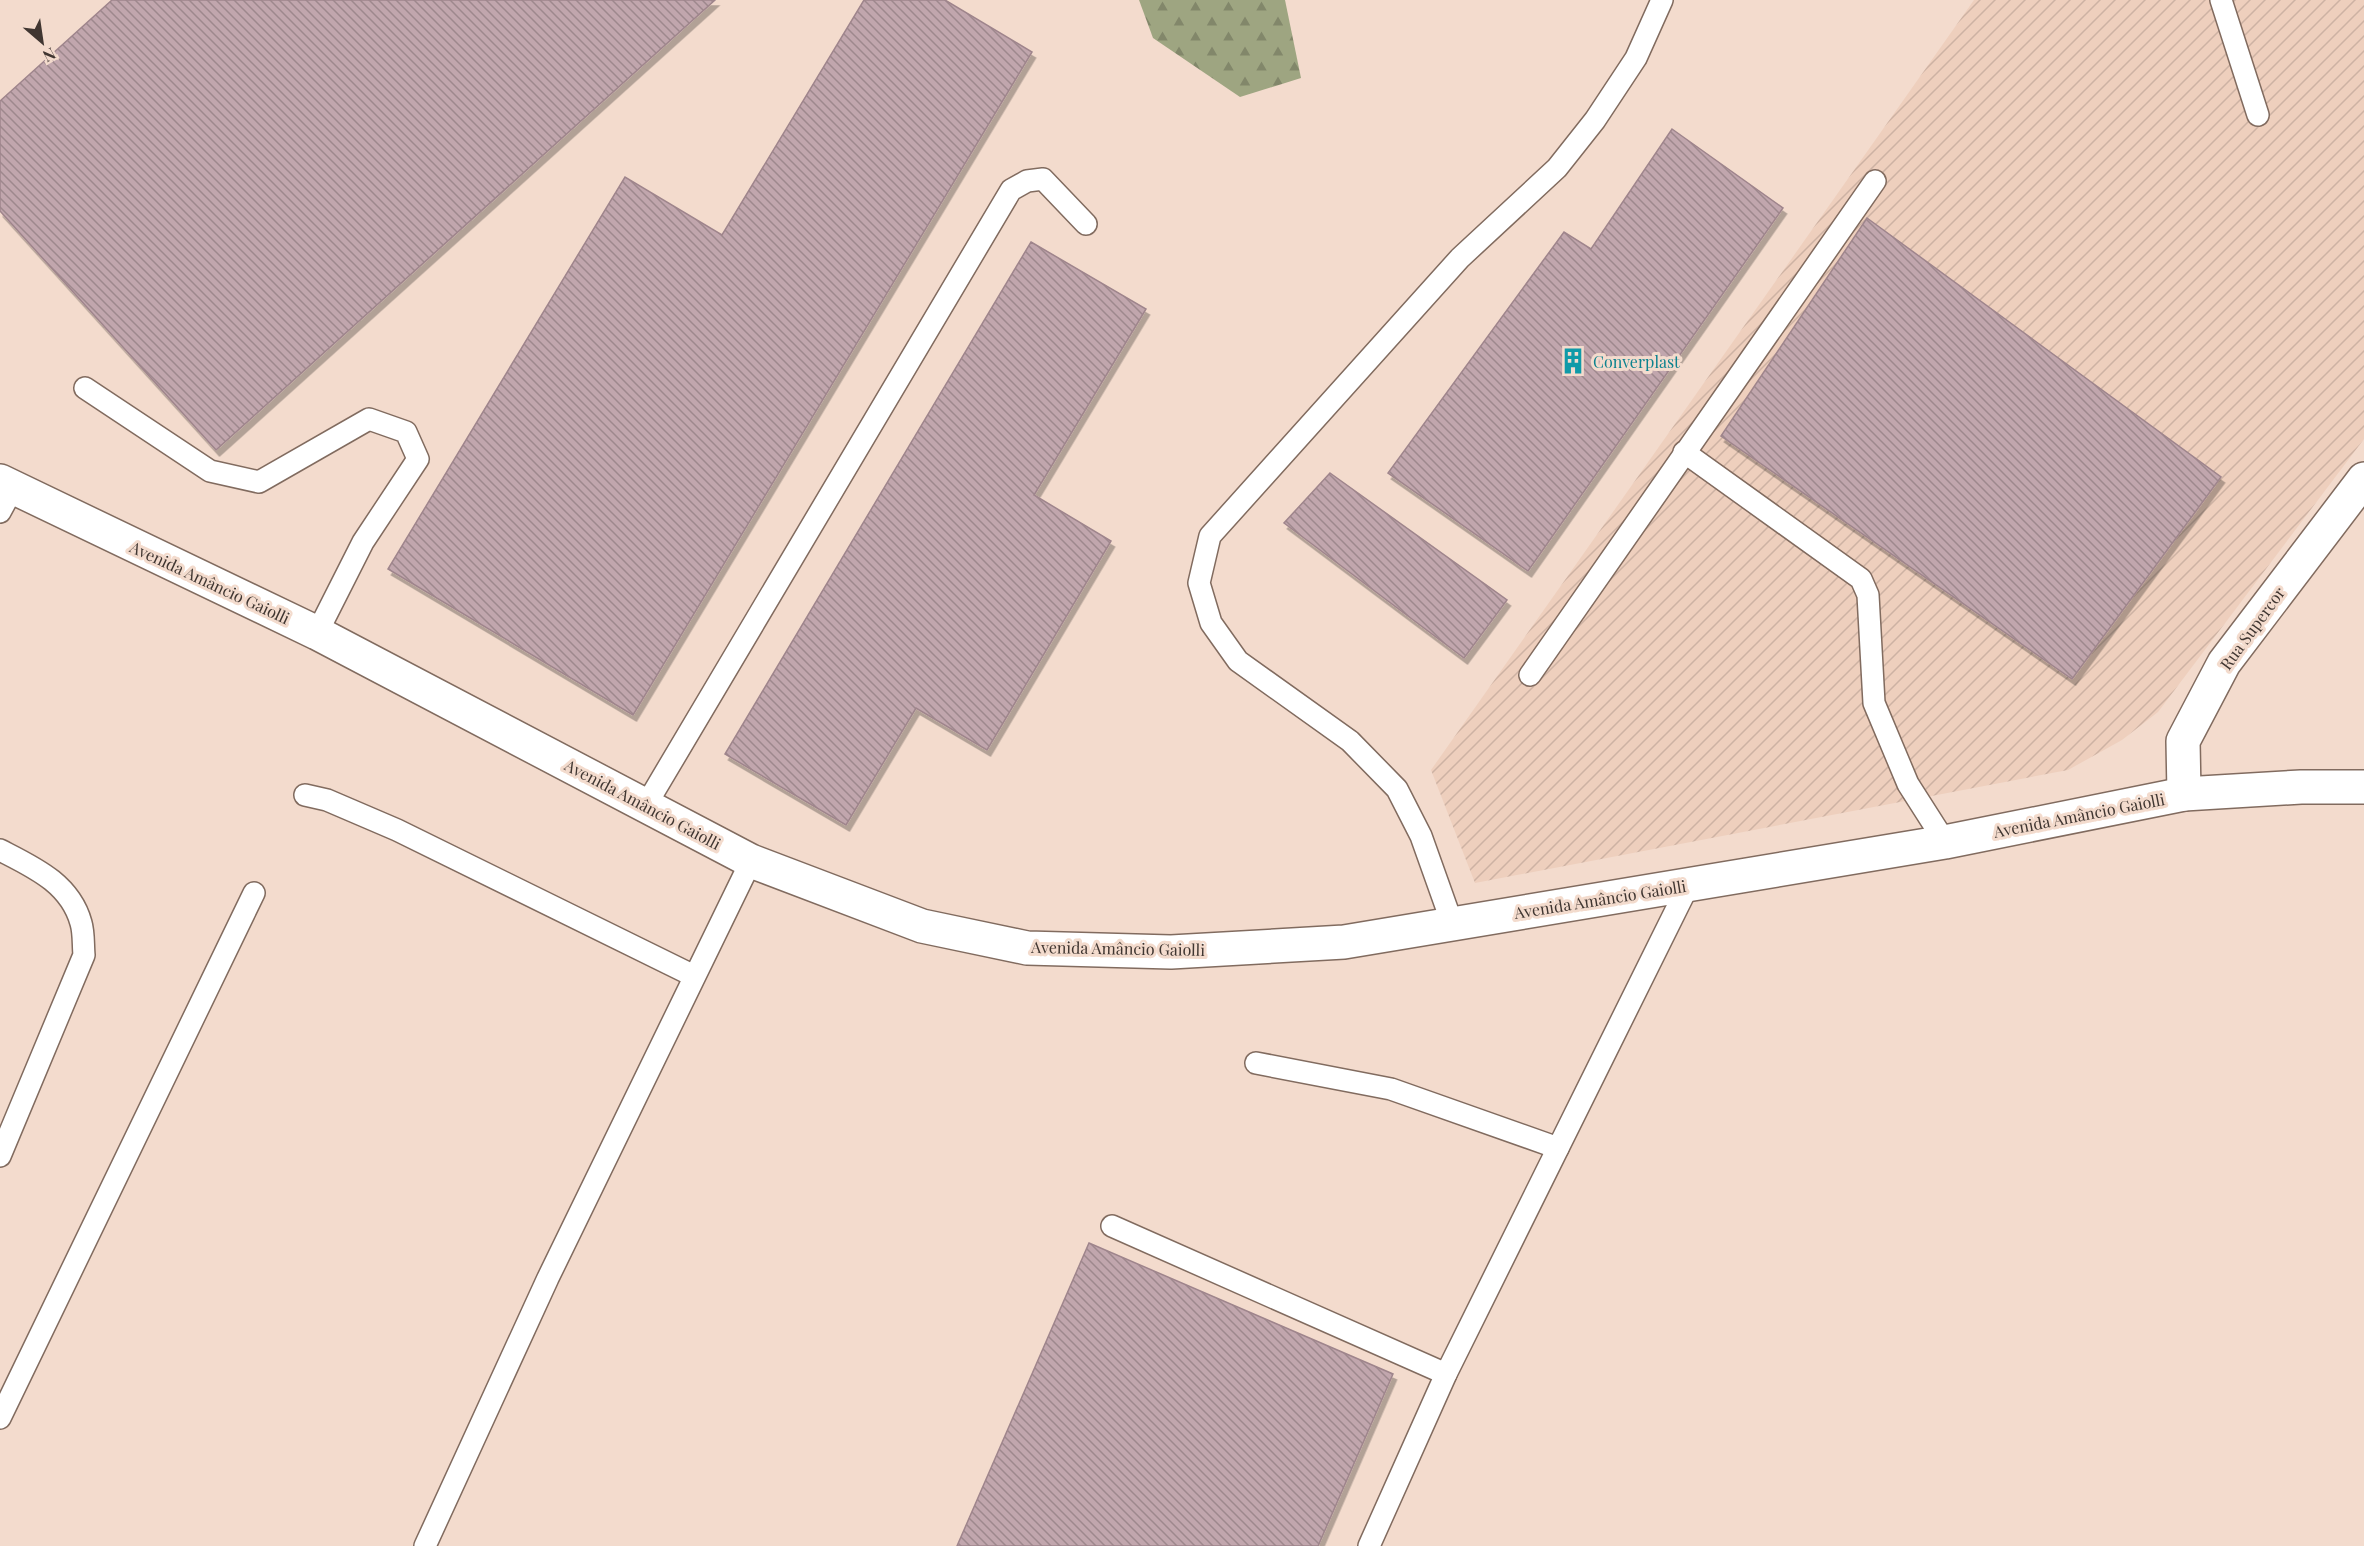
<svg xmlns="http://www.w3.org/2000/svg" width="2364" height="1546" viewBox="0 0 2364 1546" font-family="'Playfair Display',serif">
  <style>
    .industrial { fill: url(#industrial-furrows) }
    .forest { fill: url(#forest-firs) }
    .building { fill: url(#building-back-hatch); stroke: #9f858c; stroke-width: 1.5; filter: url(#shadow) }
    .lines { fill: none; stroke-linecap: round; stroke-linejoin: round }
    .service-casing { stroke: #816b5f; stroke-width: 24 }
    .minor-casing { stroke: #816b5f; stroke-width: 36 }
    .tertiary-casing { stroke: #816b5f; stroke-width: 36 }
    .service { stroke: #fff; stroke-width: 21 }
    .minor { stroke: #fff; stroke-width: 33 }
    .tertiary { stroke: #fff; stroke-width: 33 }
    .labels { text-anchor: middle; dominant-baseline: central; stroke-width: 6; stroke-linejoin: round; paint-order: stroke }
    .culture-label { font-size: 16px; fill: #0d838f; stroke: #f3dbcd; text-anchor: start }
    .street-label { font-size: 16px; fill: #403631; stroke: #f3dbcd }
  </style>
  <defs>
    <pattern id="industrial-furrows" width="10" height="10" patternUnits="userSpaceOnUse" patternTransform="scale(1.5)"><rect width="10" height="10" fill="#eecfbd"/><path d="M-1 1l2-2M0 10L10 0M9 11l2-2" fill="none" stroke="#cdb2a3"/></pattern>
    <pattern id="forest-firs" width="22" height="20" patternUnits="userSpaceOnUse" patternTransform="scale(1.5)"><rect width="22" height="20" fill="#9ea581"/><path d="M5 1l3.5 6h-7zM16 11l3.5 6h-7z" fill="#82876a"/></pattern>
    <pattern id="building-back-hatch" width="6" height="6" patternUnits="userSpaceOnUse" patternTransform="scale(1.5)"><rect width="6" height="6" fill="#c1a6ad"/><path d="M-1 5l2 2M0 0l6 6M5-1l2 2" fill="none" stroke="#9e888d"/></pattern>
    <filter id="shadow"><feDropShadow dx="3.5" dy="6" stdDeviation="0" flood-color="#0004"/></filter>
  </defs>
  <rect width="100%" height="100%" fill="#f3dbcd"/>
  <polygon class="industrial" points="1974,0 2364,0 2364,439 2158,712 2122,740 2068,770 1475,883 1431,770"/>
  <polygon class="forest" points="1139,0 1285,0 1301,78 1240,97 1153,38"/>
  <g class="building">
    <polygon points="112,0 715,0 216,450 0,211 0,101"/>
    <polygon points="864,0 945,0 1032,52 633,715 388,569 625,177 722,235"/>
    <polygon points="1672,129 1783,208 1528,571 1388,473 1564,232 1591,249"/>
    <polygon points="1867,218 2221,477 2072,679 1721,436"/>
    <polygon points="1031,242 1146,309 1034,495 1111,541 987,750 916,708 846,825 725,754"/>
    <polygon points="1330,473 1507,600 1464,658 1284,523"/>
    <polygon points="1089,1243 1393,1374 1318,1546 957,1546"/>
  </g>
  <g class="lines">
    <g class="service-casing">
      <g id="service">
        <polyline points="2221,0 2258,115"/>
        <polyline points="85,388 210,471 259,482 369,419 406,432 418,459 363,542 317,633"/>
        <polyline points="1684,452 1861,579 1868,595 1874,703 1908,784 1945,842"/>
        <polyline points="0,512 13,488"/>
        <polyline points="1530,675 1875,181"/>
        <polyline points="305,795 327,800 397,830 694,976"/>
        <polyline points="646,805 1011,190 1027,181 1043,179 1086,224"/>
        <path d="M 0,850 C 33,867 70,883 81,923 C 84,933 83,945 84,955 L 0,1156"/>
        <polyline points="1452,923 1421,836 1397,789 1350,741 1238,661 1211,623 1199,583 1210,536 1460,258 1557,168 1595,120 1636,58 1662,0"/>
        <polyline points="1256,1063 1391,1089 1558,1148"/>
        <polyline points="1112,1226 1446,1374"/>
        <polyline points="0,1418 254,893"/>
        <polyline points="425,1546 548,1278 751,861"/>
        <polyline points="1369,1546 1446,1374 1689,884"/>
      </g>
    </g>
    <g class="minor-casing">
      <polyline id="minor" points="0,481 317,633 751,861 922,926 1027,948 1171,952 1344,942 1945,842 2184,794"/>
    </g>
    <g class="tertiary-casing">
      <polyline id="tertiary" points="2364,479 2224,663 2183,741 2184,794 2301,787 2364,787"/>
    </g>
    <use href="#service" class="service"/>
    <use href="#minor" class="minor"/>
    <use href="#tertiary" class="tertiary"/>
  </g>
  <defs>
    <g id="building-bare" transform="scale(2.07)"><path d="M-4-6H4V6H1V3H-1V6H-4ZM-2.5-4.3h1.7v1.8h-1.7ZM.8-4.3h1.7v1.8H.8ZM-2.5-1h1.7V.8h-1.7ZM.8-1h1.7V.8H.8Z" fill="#0f9aa8" stroke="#f3dbcd" stroke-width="2.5" paint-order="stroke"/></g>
  </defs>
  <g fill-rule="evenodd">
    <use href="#building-bare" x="1573" y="361"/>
  </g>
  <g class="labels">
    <g class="culture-label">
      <text x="1593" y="361">Converplast</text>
    </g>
    <g class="street-label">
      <text transform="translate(210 582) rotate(25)">Avenida Amâncio Gaiolli</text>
      <text transform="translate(2252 628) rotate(-54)">Rua Supercor</text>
      <text transform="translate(643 804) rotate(28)">Avenida Amâncio Gaiolli</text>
      <text transform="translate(2079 815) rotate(-11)">Avenida Amâncio Gaiolli</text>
      <text transform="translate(1600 899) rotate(-9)">Avenida Amâncio Gaiolli</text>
      <text transform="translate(1118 948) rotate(1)">Avenida Amâncio Gaiolli</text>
    </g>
  </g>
  <g transform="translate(42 42) rotate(151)" stroke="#f3dbcd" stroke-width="4.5" paint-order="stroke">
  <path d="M0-4.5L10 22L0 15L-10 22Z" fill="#403631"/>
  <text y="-9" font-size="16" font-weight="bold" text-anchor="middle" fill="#403631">N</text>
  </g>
</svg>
